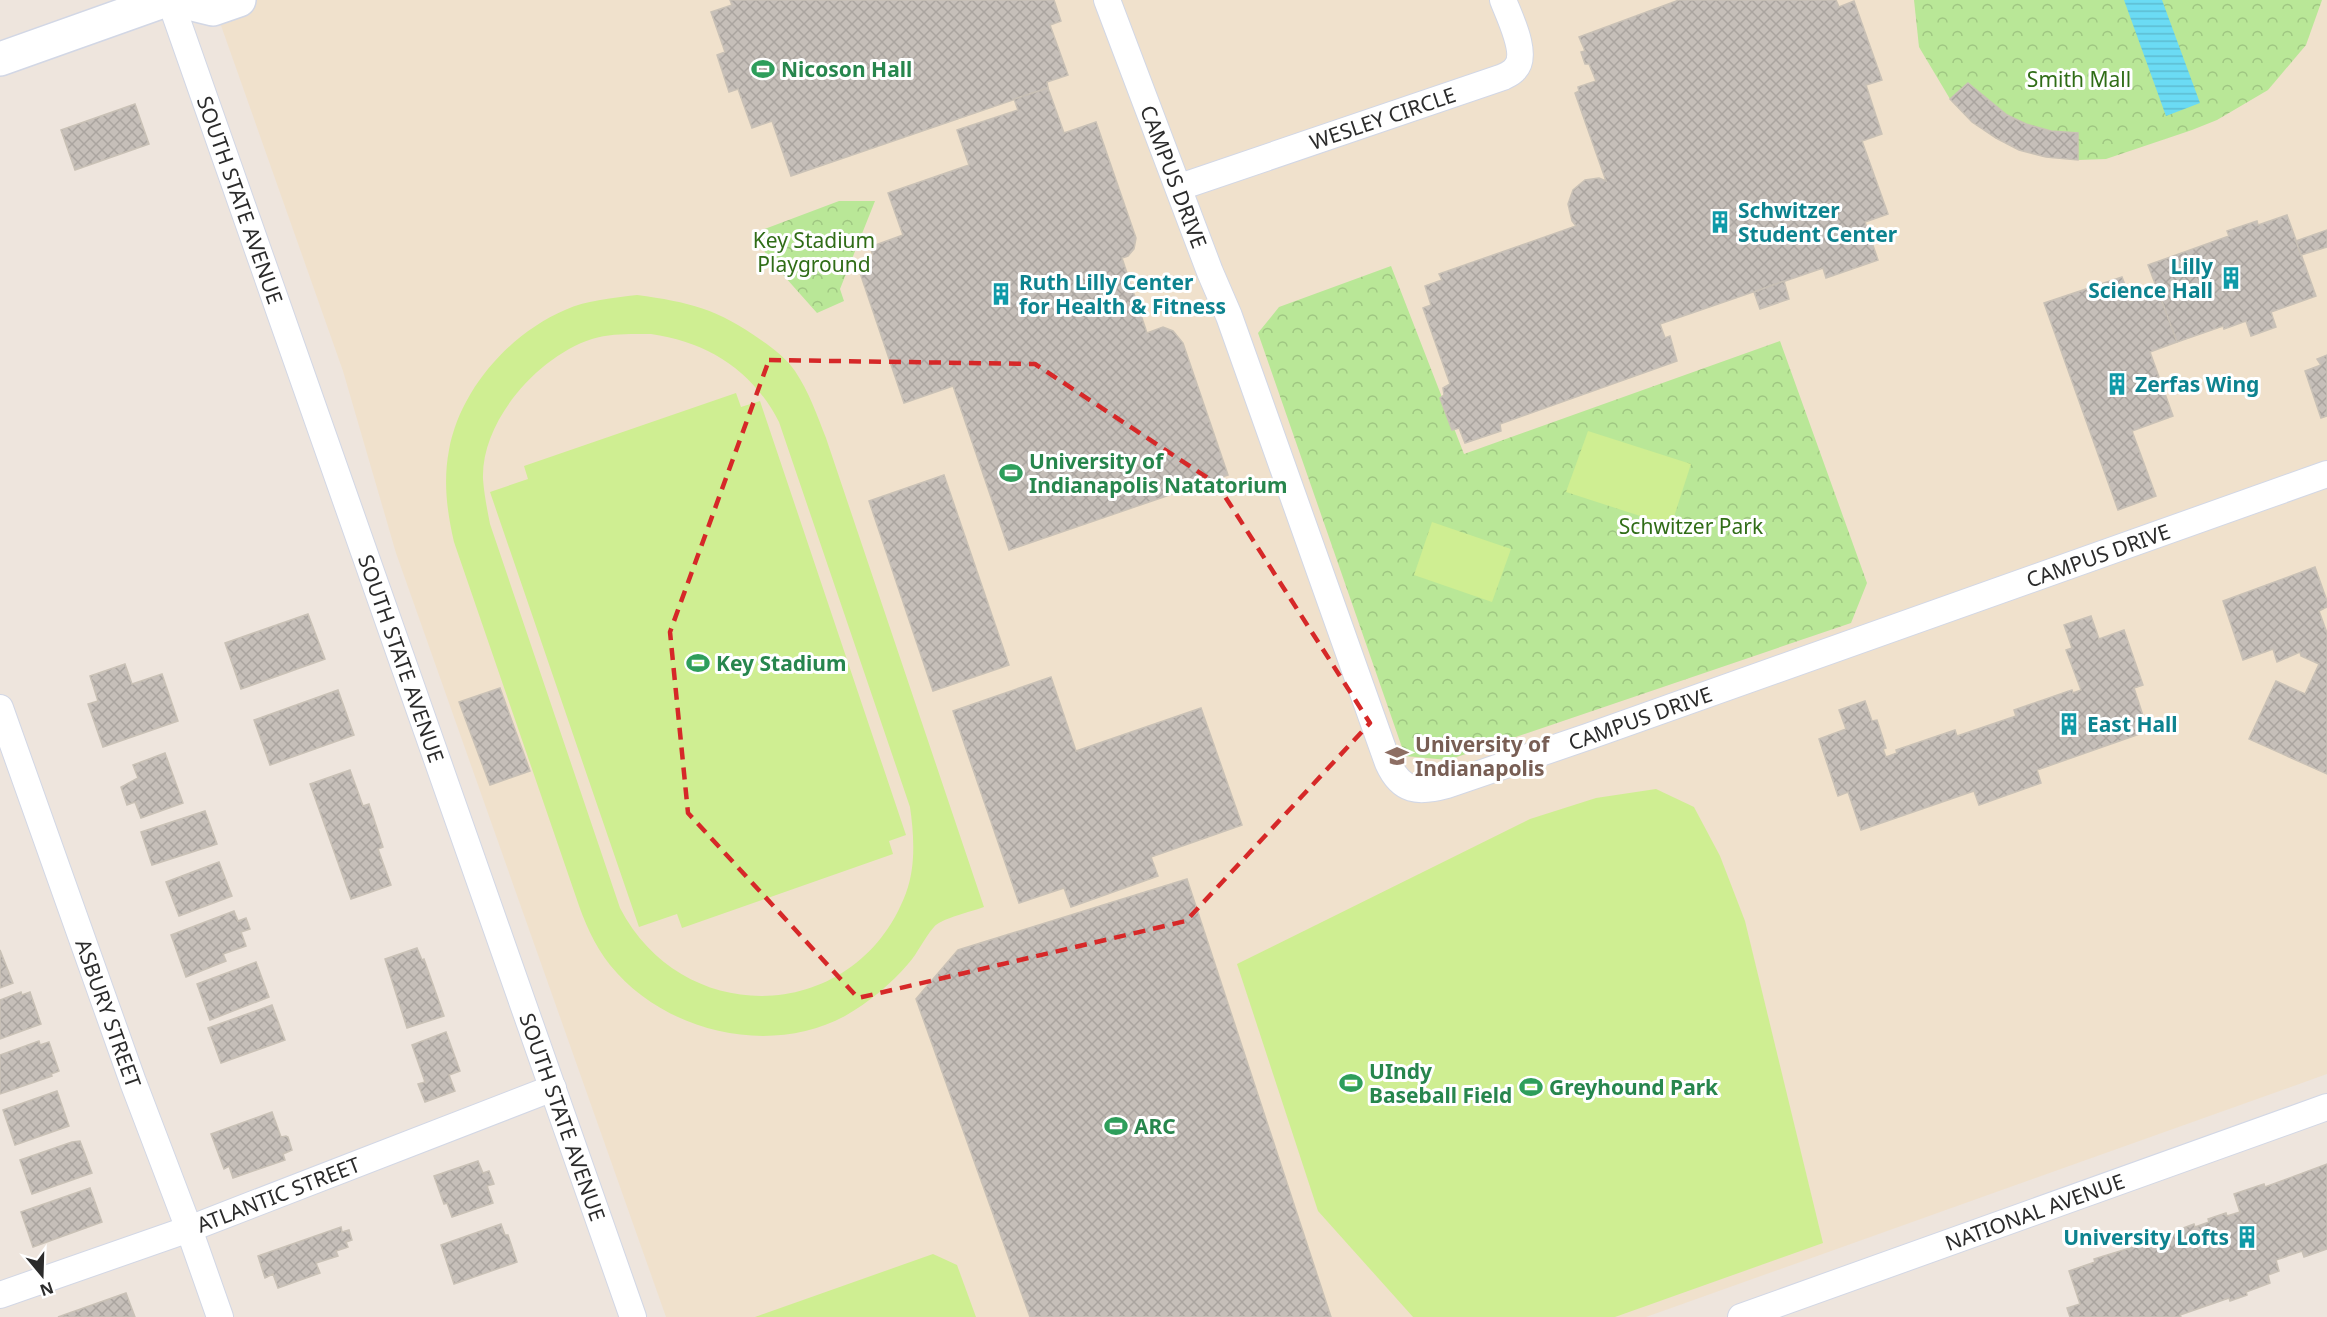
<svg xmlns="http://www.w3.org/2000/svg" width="2327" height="1317" viewBox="0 0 2327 1317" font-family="'Noto Sans',sans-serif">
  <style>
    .education { fill: #f0e1cc }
    .park { fill: url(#park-crowns) }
    .pitch { fill: #cfee92; fill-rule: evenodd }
    .water { fill: url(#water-rules) }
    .building { fill: url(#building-cross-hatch); stroke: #c9c1b6; stroke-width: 1.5 }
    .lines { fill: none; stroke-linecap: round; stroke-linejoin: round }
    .street-casing { stroke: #d2d7e5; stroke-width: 28 }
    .secondary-casing { stroke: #d2d7e5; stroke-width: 36 }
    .street { stroke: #fff; stroke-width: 26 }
    .secondary { stroke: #fff; stroke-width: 33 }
    .marked { fill: none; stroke: #d62828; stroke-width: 4.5; stroke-dasharray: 12 8; stroke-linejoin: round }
    .labels { text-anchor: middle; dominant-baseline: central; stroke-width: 6; stroke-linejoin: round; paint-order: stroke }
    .leisure-label { font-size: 21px; font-weight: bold; fill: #27864d; stroke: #fff; text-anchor: start }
    .park-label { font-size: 21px; fill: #306d17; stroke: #fff }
    .street-label { font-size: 21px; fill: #2b2b2b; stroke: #fff }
    .culture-label { font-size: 21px; font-weight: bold; fill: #0d838f; stroke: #fff; text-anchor: start }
    .education-label { font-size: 21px; font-weight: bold; fill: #785e54; stroke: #fff; text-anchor: start }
  </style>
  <defs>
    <pattern id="park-crowns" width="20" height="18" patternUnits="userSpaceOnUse" patternTransform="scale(1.5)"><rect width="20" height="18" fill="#b9e797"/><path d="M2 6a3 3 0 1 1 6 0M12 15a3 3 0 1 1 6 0" fill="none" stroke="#9fc682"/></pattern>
    <pattern id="water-rules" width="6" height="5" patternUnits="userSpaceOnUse" patternTransform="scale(1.5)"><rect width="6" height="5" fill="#6bdbf4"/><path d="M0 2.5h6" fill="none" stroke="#5dbcd1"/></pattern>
    <pattern id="building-cross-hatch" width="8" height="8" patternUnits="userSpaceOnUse" patternTransform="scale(1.5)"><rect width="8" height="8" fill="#c6bfb9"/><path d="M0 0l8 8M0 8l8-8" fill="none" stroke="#aaa49f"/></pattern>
  </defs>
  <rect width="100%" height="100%" fill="#eee5dd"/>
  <polygon class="education" points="212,0 2327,0 2327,1074 1646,1317 666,1317 396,553 343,371"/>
  <g class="park">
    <polygon points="1914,0 2322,0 2306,45 2268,90 2217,120 2192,130 2106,159 2078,160 2019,150 1996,138 1972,122 1950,99 1919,47"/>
    <polygon points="839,201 875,201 840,289 844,301 817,313 769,259 754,233"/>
    <polygon points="1391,266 1464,454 1780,341 1867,583 1851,623 1448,760 1405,756 1258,333 1279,307"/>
  </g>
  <g class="pitch">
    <path d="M 637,295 C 689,302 718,309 761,340 C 773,348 787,359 795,371 C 809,392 817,415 826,438 L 984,907 C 973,911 940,919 934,927 C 924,938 918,953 908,964 C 891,984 868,1003 845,1016 C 769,1057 664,1032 610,965 C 594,945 584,921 576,897 L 454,542 C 447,512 443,481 449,450 C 460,390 509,334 565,310 C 587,300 613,298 637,295 ZM 651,334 C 708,342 753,371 779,422 L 910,807 C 914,835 916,866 906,893 C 857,1024 684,1031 620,908 L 490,524 C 487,509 484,493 483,479 C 481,420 539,356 592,339 C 612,333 631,334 651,334 Z"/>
    <polygon points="736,393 741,407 760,401 906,835 889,841 893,854 682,928 677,914 639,927 490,492 528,479 524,466"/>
    <polygon points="1588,431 1691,464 1671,526 1566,492"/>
    <polygon points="1432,522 1511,549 1492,602 1414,575"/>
    <polygon points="1656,789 1694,807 1720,856 1745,921 1823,1243 1615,1317 1413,1317 1318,1211 1237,964 1530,819 1596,798"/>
    <polygon points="933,1254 957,1265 976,1317 755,1317"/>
  </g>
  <polygon class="water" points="2124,0 2162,0 2200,103 2166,116"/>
  <g class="building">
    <polygon points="730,0 1054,0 1061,21 1050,25 1068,75 1047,82 1048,88 791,176 772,121 752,128 738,89 729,92 717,55 725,52 711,12 732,5"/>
    <polygon points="1679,0 1836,0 1839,7 1854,1 1882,80 1866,85 1882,134 1862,141 1888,214 1865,222 1878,260 1826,278 1823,268 1660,324 1665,338 1670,336 1677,361 1500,424 1501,431 1465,443 1459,428 1452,430 1440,398 1444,395 1443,388 1450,384 1423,308 1431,305 1425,286 1442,280 1439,274 1576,226 1572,221 1568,204 1573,190 1585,180 1599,178 1606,181 1575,93 1579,91 1578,87 1596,81 1589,64 1585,64 1581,52 1585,51 1579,37"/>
    <polygon points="1968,83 2007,115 2026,124 2051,131 2078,133 2078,160 2046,157 2019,150 1996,138 1972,122 1950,99"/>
    <polygon points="1048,88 1064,133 1096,122 1136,238 1134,249 1128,256 1122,258 1147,333 1163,327 1173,331 1183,343 1228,475 1009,550 953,386 904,403 856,261 873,256 870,247 903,235 888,193 969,165 957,130 1018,110 1014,99"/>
    <polygon points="135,104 149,144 75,170 61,130"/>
    <polygon points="2287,215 2316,296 2271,312 2276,327 2251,336 2246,321 2224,329 2223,326 2177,342 2148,265 2229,236 2227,231 2257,221 2258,225"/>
    <polygon points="2327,230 2327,247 2301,255 2296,241"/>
    <polygon points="2122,277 2131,301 2158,291 2177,342 2150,352 2173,416 2132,431 2156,496 2118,510 2044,303"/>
    <polygon points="1784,281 1789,299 1760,309 1754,292"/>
    <polygon points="2327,355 2327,416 2321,418 2305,371 2321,365 2317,359"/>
    <polygon points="944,475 1009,665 933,691 869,501"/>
    <polygon points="2315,567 2327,601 2327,607 2319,611 2327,633 2327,774 2249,739 2276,681 2305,694 2319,664 2301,656 2300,652 2277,662 2273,649 2243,660 2223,601"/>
    <polygon points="308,614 325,659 241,689 225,643"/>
    <polygon points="2091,616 2099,639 2124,630 2143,685 2134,688 2148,731 2037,770 2041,783 1979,805 1974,791 1861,830 1848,792 1838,796 1819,739 1846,729 1839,710 1865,701 1872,721 1877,720 1886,748 1883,749 1886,757 1897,753 1896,750 1955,730 1957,736 2016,716 2014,710 2072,690 2073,693 2081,690 2066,650 2072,648 2064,625"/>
    <polygon points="125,664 132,684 162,674 178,721 103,747 88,704 98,701 90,676"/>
    <polygon points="1051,677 1076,751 1201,708 1242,825 1151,857 1158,876 1071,907 1064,888 1019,903 953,711"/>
    <polygon points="500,688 530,771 490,785 459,702"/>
    <polygon points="338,690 354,735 270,765 254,720"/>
    <polygon points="165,753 183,803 141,818 135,802 127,805 121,787 138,778 133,765"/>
    <polygon points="350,770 363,806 369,804 383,847 378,849 391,885 351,899 310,784"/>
    <polygon points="205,811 217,844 152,865 141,832"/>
    <polygon points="219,862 232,896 179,916 166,882"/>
    <polygon points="1187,879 1331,1317 1030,1317 916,999 958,950"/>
    <polygon points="234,911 238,921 246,918 250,929 241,932 246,946 223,954 226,961 186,977 171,935"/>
    <polygon points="417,948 422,960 424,959 444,1016 407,1028 385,959"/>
    <polygon points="0,950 13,983 0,988"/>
    <polygon points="256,962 269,997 210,1020 197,984"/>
    <polygon points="21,992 22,995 30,992 41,1024 0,1039 0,1000"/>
    <polygon points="272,1005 285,1040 221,1063 208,1028"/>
    <polygon points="446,1032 460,1071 449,1075 455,1091 425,1102 418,1084 425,1082 412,1045"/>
    <polygon points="39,1041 40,1045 49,1042 59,1071 51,1074 52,1076 0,1094 0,1055"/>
    <polygon points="57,1091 69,1126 15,1145 3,1110"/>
    <polygon points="272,1112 281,1137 286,1136 288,1137 292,1150 283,1154 285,1160 233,1178 229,1166 224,1169 211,1134"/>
    <polygon points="80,1141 92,1173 32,1194 20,1160 72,1142"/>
    <polygon points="478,1161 483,1173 489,1171 494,1184 487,1186 493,1203 452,1217 447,1203 444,1204 434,1176"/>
    <polygon points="2327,1164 2327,1249 2304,1257 2302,1251 2276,1260 2279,1271 2268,1275 2270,1283 2246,1292 2247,1295 2230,1301 2229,1298 2180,1315 2181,1317 2070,1317 2067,1308 2080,1304 2069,1271 2095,1262 2094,1259 2179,1233 2178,1230 2194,1224 2195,1227 2209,1222 2208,1219 2226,1213 2227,1216 2240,1212 2234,1194 2264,1184 2265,1187"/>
    <polygon points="90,1188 102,1222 33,1247 21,1212"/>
    <polygon points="501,1224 505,1235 508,1235 517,1262 454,1284 441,1245"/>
    <polygon points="341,1227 342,1232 349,1230 352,1240 346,1242 348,1247 336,1251 338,1256 316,1263 320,1273 278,1288 273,1274 265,1278 258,1256"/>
    <polygon points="126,1293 135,1317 58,1317"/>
  </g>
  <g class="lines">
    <g class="street-casing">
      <g id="street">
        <path id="s1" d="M 170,0 L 633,1317"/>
        <path id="s2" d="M 1107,0 L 1210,272 L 1229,316 L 1388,763 C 1401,792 1418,793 1447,785 L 1587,737 L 2327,474"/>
        <path id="s3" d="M 1180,187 L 1503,77 C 1507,75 1512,73 1515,69 C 1529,55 1509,16 1503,0"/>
        <path id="s4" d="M 0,708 L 133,1082 L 189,1229 L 220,1317"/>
        <path id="s5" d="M 0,1295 L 189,1229 L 553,1088"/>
        <path id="s6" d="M 1741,1317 L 2327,1107"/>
      </g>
    </g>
    <g class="secondary-casing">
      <g id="secondary">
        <polyline points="176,0 213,9 239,0"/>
        <polyline points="0,59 166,0"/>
      </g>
    </g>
    <use href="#street" class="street"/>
    <use href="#secondary" class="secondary"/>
  </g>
  <path class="marked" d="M 769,360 L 1035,364 L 1217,484 L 1370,723 L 1186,921 L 858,998 L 688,813 L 670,632 Z"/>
  <defs>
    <g id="stadium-bare" transform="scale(1.8)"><path d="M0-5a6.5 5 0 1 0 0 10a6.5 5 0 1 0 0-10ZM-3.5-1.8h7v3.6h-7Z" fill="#2e9e5b" stroke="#fff" stroke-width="2.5" paint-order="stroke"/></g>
    <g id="building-bare" transform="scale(1.8)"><path d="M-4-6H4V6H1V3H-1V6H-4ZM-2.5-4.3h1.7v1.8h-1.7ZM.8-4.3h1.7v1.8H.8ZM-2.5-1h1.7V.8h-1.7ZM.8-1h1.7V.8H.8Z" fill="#0f9aa8" stroke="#fff" stroke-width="2.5" paint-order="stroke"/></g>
    <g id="university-bare" transform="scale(1.8)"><path d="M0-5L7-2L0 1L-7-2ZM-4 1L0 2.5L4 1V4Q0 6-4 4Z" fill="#8d6e63" stroke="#fff" stroke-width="2.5" paint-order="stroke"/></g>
  </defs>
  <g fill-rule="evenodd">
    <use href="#stadium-bare" x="763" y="69"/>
    <use href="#building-bare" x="1720" y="222"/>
    <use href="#building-bare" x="2231" y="278"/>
    <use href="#building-bare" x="1001" y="294"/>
    <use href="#building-bare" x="2117" y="384"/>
    <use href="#stadium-bare" x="1011" y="473"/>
    <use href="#stadium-bare" x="698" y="663"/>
    <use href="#building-bare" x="2069" y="724"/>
    <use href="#university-bare" x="1397" y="756"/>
    <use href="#stadium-bare" x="1351" y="1083"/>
    <use href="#stadium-bare" x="1531" y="1087"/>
    <use href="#stadium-bare" x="1116" y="1126"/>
    <use href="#building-bare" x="2247" y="1237"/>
  </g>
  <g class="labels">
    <g class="leisure-label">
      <text x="781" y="69">Nicoson Hall</text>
      <text x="1029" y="461">University of<tspan x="1029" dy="24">Indianapolis Natatorium</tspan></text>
      <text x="716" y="663">Key Stadium</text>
      <text x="1369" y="1071">UIndy<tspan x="1369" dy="24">Baseball Field</tspan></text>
      <text x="1549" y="1087">Greyhound Park</text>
      <text x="1134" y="1126">ARC</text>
    </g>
    <g class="park-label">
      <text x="2079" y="79">Smith Mall</text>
      <text x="814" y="240">Key Stadium<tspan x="814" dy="24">Playground</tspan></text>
      <text x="1691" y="526">Schwitzer Park</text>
    </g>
    <g class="street-label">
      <text stroke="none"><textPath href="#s3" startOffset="214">WESLEY CIRCLE</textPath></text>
      <text stroke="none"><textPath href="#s2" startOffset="189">CAMPUS DRIVE</textPath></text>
      <text stroke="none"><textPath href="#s1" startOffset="212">SOUTH STATE AVENUE</textPath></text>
      <text stroke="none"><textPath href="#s2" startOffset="1575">CAMPUS DRIVE</textPath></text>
      <text stroke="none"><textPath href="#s1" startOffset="698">SOUTH STATE AVENUE</textPath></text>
      <text stroke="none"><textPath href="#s2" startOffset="1089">CAMPUS DRIVE</textPath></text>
      <text stroke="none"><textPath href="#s4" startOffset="324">ASBURY STREET</textPath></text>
      <text stroke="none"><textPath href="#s1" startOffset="1184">SOUTH STATE AVENUE</textPath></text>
      <text stroke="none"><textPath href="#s5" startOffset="296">ATLANTIC STREET</textPath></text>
      <text stroke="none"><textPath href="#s6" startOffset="312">NATIONAL AVENUE</textPath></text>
    </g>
    <g class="culture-label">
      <text x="1738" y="210">Schwitzer<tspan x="1738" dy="24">Student Center</tspan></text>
      <text x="2213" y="266" text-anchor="end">Lilly<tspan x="2213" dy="24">Science Hall</tspan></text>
      <text x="1019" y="282">Ruth Lilly Center<tspan x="1019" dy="24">for Health &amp; Fitness</tspan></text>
      <text x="2135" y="384">Zerfas Wing</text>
      <text x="2087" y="724">East Hall</text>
      <text x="2229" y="1237" text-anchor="end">University Lofts</text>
    </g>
    <g class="education-label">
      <text x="1415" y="744">University of<tspan x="1415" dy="24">Indianapolis</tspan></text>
    </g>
  </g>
  <g transform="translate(42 1275) rotate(161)" stroke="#ffffff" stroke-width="4.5" paint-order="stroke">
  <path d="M0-4.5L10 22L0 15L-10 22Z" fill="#2b2b2b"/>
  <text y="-9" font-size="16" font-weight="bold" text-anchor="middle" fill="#2b2b2b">N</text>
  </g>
</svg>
